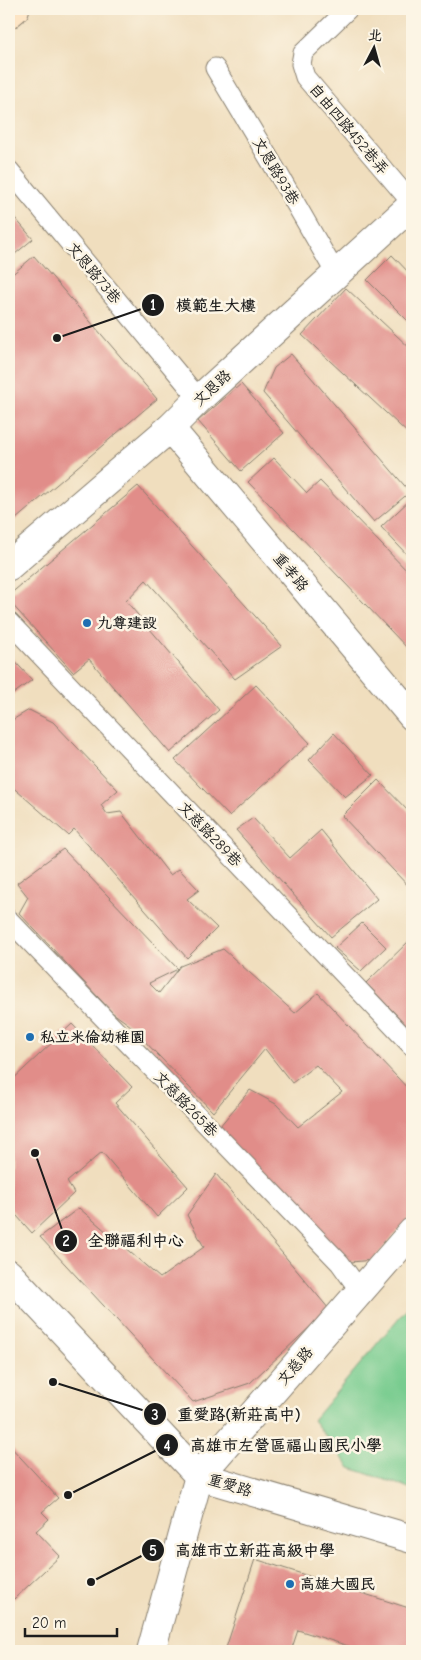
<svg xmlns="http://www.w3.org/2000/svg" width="421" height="1660" viewBox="0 0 421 1660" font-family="'Comic Neue','LXGW WenKai TC',sans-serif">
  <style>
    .green { fill: #78cc8f; stroke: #4a7456 }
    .building { fill: #e18d89 }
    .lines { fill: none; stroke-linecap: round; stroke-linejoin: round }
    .lane-casing { stroke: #867d6d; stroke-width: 21 }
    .street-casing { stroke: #867d6d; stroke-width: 30 }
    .secondary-casing { stroke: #867d6d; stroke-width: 30 }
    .lane { stroke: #fff; stroke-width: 19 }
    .street { stroke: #fff; stroke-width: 28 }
    .secondary { stroke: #fde5c5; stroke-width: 28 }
    .poi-dot { fill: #1f6fb2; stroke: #fcf5e5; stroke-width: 2 }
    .labels { text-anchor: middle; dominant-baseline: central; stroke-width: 5; stroke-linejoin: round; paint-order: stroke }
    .street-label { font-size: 15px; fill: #1c1c1c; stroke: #fcf5e5 }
    .poi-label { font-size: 15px; font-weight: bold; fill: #1c1c1c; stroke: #fcf5e5; text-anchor: start }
    .leader { fill: none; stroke: #1c1c1c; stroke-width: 2 }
    .callout-dot { fill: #1c1c1c; stroke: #fcf5e5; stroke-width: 2 }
    .mark-label { font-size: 15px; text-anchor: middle; font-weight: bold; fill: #fff }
    .callout-label { font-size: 16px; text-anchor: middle; font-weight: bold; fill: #1c1c1c; stroke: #fcf5e5; stroke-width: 5; stroke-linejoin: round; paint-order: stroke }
  </style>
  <rect width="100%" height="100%" fill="#fcf5e5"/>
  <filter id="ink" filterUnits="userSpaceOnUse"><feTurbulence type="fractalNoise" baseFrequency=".02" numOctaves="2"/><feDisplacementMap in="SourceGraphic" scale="10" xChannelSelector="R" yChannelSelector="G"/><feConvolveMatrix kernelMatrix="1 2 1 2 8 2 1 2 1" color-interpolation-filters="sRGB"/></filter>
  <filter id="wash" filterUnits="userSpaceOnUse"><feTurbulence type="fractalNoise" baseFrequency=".0096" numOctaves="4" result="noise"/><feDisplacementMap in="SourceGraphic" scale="20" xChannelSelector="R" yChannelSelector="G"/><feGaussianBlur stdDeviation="1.12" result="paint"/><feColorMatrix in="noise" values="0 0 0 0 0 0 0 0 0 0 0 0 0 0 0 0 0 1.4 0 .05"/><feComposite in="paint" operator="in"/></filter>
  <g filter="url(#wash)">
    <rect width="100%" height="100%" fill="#f0debe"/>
    <polygon class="green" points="412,1302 412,1489 350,1468 313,1420"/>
    <g id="blocks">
      <g class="building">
        <polygon points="9,211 33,239 9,259"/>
        <polygon points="392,255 412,276 412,325 367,280"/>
        <polygon points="34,256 157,399 9,525 9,277"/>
        <polygon points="346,288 412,350 412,437 302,335"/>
        <polygon points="291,354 410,492 374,522 263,393 274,368"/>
        <polygon points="241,384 284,433 241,471 198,421"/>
        <polygon points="274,458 307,493 320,481 412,576 412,653 248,482"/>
        <polygon points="138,486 282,646 235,679 146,580 126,601 219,710 170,753 89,659 73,672 9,601 9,595"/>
        <polygon points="412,498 412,560 381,527"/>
        <polygon points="9,655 32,680 9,697"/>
        <polygon points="256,685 310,743 229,816 175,760"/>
        <polygon points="29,710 53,722 118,790 101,805 107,814 121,812 170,875 179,869 199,890 187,899 217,928 187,958 74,829 68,835 9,784 9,722"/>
        <polygon points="334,733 373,775 345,797 309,760"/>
        <polygon points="378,780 412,815 412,890 342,816"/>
        <polygon points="253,818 290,858 321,830 377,899 331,937 236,830"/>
        <polygon points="63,849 178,969 149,983 159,993 180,966 223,949 295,1013 318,993 412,1093 412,1214 373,1260 340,1263 214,1133 250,1090 276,1104 298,1127 342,1092 316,1065 292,1083 265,1049 213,1112 131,1027 131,1026 113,1013 19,913 28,897 17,883"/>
        <polygon points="362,923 386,947 361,971 335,948"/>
        <polygon points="412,938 412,1031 366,983"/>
        <polygon points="72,1024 132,1087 115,1103 188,1187 157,1217 102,1152 67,1182 74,1193 32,1233 9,1207 9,1083"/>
        <polygon points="216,1174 329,1309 250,1383 193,1402 40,1237 79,1208 160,1278 204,1247 187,1215"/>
        <polygon points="9,1445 58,1498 42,1512 49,1519 36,1531 60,1556 14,1599 9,1593"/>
        <polygon points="255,1559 412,1609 412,1651 364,1651 298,1630 291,1651 225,1651"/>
      </g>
    </g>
  </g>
  <g filter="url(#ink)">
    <use href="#blocks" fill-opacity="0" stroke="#867d6d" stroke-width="1"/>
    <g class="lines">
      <g class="lane-casing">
        <g id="lane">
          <polyline points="348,9 303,53 301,64 305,77 412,203"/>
          <polyline points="215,68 279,175 336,274"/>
          <polyline points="9,170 199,399"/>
          <polyline points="9,622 412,1046"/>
          <polyline points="9,920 340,1263 360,1291"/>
        </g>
      </g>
      <g class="street-casing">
        <g id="street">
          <polyline points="170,428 412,716"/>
          <polyline points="9,566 170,428 199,399 412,205"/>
          <polyline points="9,1274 199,1476 412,1539"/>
          <polyline points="151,1651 199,1476 412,1232"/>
        </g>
      </g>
      <g class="secondary-casing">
        <polyline id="secondary" points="9,14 15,9"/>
      </g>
      <use href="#lane" class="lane"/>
      <use href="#street" class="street"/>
      <use href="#secondary" class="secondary"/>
    </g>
  </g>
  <g class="poi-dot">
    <circle cx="87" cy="623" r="5"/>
    <circle cx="30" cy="1037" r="5"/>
    <circle cx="290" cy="1584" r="5"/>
  </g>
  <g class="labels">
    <g class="street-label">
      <text transform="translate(349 129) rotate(50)">自由四路452巷弄</text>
      <text transform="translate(276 171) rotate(59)">文恩路93巷</text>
      <text transform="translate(94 273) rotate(50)">文恩路73巷</text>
      <text transform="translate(212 388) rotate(-43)">文恩路</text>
      <text transform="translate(291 572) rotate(50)">重孝路</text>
      <text transform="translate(210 834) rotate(46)">文慈路289巷</text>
      <text transform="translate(186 1104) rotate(46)">文慈路265巷</text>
      <text transform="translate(295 1366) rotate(-49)">文慈路</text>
      <text transform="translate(230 1485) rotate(17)">重愛路</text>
    </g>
    <g class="poi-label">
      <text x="97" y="623">九尊建設</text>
      <text x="40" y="1037">私立米倫幼稚園</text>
      <text x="300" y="1584">高雄大國民</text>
    </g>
  </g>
  <path class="leader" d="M57 338L153 305M35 1153L66 1241M53 1382L155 1414M68 1495L167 1445M91 1582L153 1550"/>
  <g class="callout-dot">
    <circle cx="57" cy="338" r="5"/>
    <circle cx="35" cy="1153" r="5"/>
    <circle cx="53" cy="1382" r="5"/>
    <circle cx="68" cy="1495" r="5"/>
    <circle cx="91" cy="1582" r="5"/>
    <circle cx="153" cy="305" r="12"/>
    <circle cx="66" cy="1241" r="12"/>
    <circle cx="155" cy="1414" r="12"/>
    <circle cx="167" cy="1445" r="12"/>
    <circle cx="153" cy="1550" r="12"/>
  </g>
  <g class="mark-label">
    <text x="153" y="310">1</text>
    <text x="66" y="1246">2</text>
    <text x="155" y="1420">3</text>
    <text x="167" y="1451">4</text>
    <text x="153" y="1556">5</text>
  </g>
  <g class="callout-label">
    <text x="216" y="311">模範生大樓</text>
    <text x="136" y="1246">全聯福利中心</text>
    <text x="239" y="1420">重愛路(新莊高中)</text>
    <text x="286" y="1451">高雄市左營區福山國民小學</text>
    <text x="255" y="1556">高雄市立新莊高級中學</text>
  </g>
  <rect width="421" height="1660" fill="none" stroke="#fcf5e5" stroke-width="30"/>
  <g transform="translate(374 48) rotate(6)" stroke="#fcf5e5" stroke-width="4" paint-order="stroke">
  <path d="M0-4L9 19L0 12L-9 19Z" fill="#1c1c1c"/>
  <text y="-8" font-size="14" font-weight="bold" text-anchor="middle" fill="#1c1c1c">北</text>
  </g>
  <path d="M25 1628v8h92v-8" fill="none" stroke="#1c1c1c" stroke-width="2.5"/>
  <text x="32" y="1628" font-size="15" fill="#1c1c1c" stroke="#fcf5e5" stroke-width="4" paint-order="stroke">20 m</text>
</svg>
